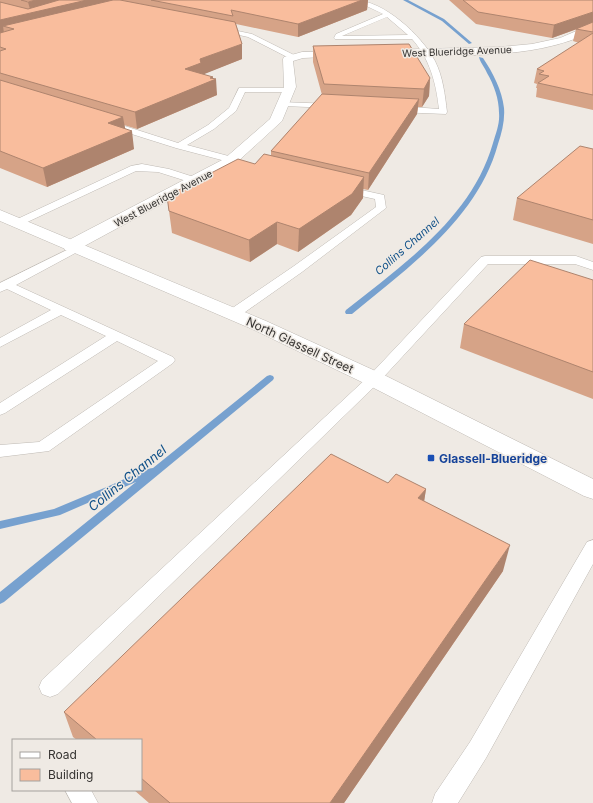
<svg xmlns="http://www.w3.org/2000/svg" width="593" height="803" viewBox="0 0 593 803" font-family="Inter,sans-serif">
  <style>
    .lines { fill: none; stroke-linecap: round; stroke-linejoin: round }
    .stream { fill: #77a1cf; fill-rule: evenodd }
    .lane-casing { stroke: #bfbab4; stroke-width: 1 }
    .street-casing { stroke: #bfbab4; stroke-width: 1 }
    .secondary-casing { stroke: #bfbab4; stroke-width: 1 }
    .lane { fill: #fff; fill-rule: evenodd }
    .street { fill: #fff; fill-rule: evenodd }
    .secondary { fill: #fff; fill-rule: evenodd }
    .wall { fill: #d6a387 }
    .shaded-wall { fill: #ae846e }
    .building { fill: #f9bd9d; stroke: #ae846e }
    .transit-dot { fill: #1a4fb4; stroke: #efeae4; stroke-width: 1.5 }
    .labels { text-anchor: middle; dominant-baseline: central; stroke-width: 3; stroke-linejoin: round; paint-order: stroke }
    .far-street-label { font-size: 10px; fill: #363432; stroke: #efeae4 }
    .far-water-label { font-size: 11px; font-style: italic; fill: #0f5088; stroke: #efeae4 }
    .street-label { font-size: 12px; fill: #363432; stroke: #efeae4 }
    .transit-label { font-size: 12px; font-weight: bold; fill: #164399; stroke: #efeae4; text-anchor: start }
    .water-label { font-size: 13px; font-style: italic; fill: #0f5088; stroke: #efeae4 }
  </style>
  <rect width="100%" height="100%" fill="#efeae4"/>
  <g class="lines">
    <g class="stream">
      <polygon points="403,0 408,0 444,19 472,43 469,44 442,21"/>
      <path d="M 479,57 L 483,58 C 493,73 502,90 504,108 C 505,120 502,132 498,144 C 478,218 409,267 352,314 L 346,314 L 345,312 L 346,310 C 404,264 472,217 493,143 C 496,133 500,123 499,113 C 499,99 494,85 487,73 C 485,68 480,62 479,57 Z"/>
      <polygon points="270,375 273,376 274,378 273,380 4,602 0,604 0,592 136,482 60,515 0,529 0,521 54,509 109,486 146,469 153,468 267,376"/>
    </g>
    <g class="lane-casing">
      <g id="lane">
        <path d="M 354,0 C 384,0 422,36 435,61 C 443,77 445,95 447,112 L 446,114 L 397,112 L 393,109 L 397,106 L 439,109 C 436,83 430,59 412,39 L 335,39 L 334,38 L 336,34 L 383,14 ZM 387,17 L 408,35 L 342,36 Z"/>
        <polygon points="219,27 252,34 298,57 297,59 291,59 248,37 217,30 217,28"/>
        <polygon points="239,88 289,88 293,90 289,92 245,92 236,111 214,129 187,145 236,158 238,160 236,162 233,163 176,148 103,125 102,123 103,121 109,121 178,143 208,125 229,108"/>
        <polygon points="280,102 333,104 337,106 333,108 283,106 280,106 279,104"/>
        <polygon points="142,164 169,169 200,179 201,181 196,184 158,172 136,171 21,225 13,225 12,223 13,221 131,166"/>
        <polygon points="343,186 384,195 386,208 302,272 238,317 228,317 226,314 228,311 294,266 376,207 375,199 339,191 338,189 339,187"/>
        <polygon points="77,245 81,246 83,248 81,250 16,285 173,357 175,360 173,363 49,451 0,457 0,445 39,442 158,361 117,341 5,413 0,415 0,403 106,336 61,315 0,347 0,338 51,310 7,289 0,292 0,283"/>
        <polygon points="485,256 576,256 593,262 593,270 575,264 488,264 379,382 58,694 50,697 42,694 39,687 42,680 369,376 481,257"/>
        <polygon points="593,540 593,564 486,758 458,803 432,803 435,794 470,742 587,542"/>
        <polygon points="65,790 91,790 98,803 72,803"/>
      </g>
    </g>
    <g class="street-casing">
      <g id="street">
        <path d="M 593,24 L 593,31 C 532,62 451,54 384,56 L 379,53 L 384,50 L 500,47 L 532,44 L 560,38 Z"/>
        <polygon points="342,51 346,52 347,54 346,56 303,58 293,61 296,87 282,121 234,165 77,250 71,251 65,250 63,246 65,242 224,159 270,119 284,87 283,59 284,57 302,52"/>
      </g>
    </g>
    <g class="secondary-casing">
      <polygon id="secondary" points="0,210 266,321 382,374 593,479 593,499 584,496 366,384 252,329 0,221"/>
    </g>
    <use href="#lane" class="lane"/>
    <use href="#street" class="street"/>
    <use href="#secondary" class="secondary"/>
  </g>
  <g class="wall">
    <polygon points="0,0 368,0 367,10 298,37 236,24 242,44 242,59 203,74 213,78 217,95 137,129 124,125 125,128 134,149 47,187 0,168"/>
    <polygon points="449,0 593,0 593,110 536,97 537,88 536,88 537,84 534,83 537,69 579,43 573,41 576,29 577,29 552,38 476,24"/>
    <polygon points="313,46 430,78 429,96 422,107 418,107 417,114 368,190 363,189 363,198 351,215 298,252 277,244 250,262 172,233 167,196 255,164 271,156 271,151 322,95 313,62"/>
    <polygon points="593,149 593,244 513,220 517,198"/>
    <polygon points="593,280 593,399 460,348 464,324"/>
    <polygon points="388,483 426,489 424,501 503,571 344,803 149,803 134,790 141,790 141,740 77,740 73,737 64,712"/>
  </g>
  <g class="shaded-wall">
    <polygon points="36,0 117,0 14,29 3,26 4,33 0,34 0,20 31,13 28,2"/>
    <polygon points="362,0 368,0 367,10 298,37 298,24"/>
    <polygon points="593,12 593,23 552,38 554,25"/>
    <polygon points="242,44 242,59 202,75 185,69 200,59"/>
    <polygon points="213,77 213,80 216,79 217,95 137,129 135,112"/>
    <polygon points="430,78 429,96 422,107 424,89"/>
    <polygon points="419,99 417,114 368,190 369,173"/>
    <polygon points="123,117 126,133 132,131 134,149 47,187 43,168 108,123"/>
    <polygon points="364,177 363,198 351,215 298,252 299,229"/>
    <polygon points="277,222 277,244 250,262 249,240"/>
    <polygon points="426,489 422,515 418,498"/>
    <polygon points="510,545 503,571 344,803 330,803"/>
  </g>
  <g class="building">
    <polygon points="21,0 36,0 28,2"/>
    <polygon points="59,0 87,0 0,20 0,2 28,9"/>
    <polygon points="113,0 120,0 235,22 242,44 200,59 201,63 185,69 213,77 210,78 216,79 135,112 0,73 0,51 6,49 0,47 0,33 14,29 3,26"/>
    <polygon points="151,0 362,0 298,24 231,10 233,16"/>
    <polygon points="463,0 593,0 593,12 554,25 478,12"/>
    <polygon points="593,22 593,32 576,29"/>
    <polygon points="593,33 593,95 538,83 549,76 539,74 544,71 537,69"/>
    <polygon points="409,44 430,78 424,89 324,84 313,46"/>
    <polygon points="0,80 123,117 108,123 132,131 43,168 0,151"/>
    <polygon points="322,94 419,99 369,173 271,151"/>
    <polygon points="580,146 593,149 593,220 517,198"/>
    <polygon points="264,154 364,177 352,194 299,229 277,222 249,240 169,211 167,196 238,159 255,164"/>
    <polygon points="530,260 593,280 593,372 464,324"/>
    <polygon points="331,454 388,483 396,474 426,489 418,498 510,545 330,803 170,803 141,778 141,740 97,740 64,712"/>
  </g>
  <rect class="transit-dot" x="427" y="454" width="8" height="8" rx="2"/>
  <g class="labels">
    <g class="far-street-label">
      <text transform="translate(457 51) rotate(-2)">West Blueridge Avenue</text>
      <text transform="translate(163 198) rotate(-28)">West Blueridge Avenue</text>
    </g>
    <g class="far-water-label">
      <text transform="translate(407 246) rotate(-41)">Collins Channel</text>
    </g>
    <g class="street-label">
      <text transform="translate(300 345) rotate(25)">North Glassell Street</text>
    </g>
    <g class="transit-label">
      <text x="439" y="458">Glassell-Blueridge</text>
    </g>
    <g class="water-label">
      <text transform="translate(127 478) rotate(-39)">Collins Channel</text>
    </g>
  </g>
  <rect x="12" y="739" width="130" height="52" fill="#efeae4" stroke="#a5a19d"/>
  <rect x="20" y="752" width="20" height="6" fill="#ffffff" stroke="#a5a19d"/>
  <text x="48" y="759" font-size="12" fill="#363432">Road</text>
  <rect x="20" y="769" width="20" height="12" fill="#f9bd9d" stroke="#a5a19d"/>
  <text x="48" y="779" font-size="12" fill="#363432">Building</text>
</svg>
